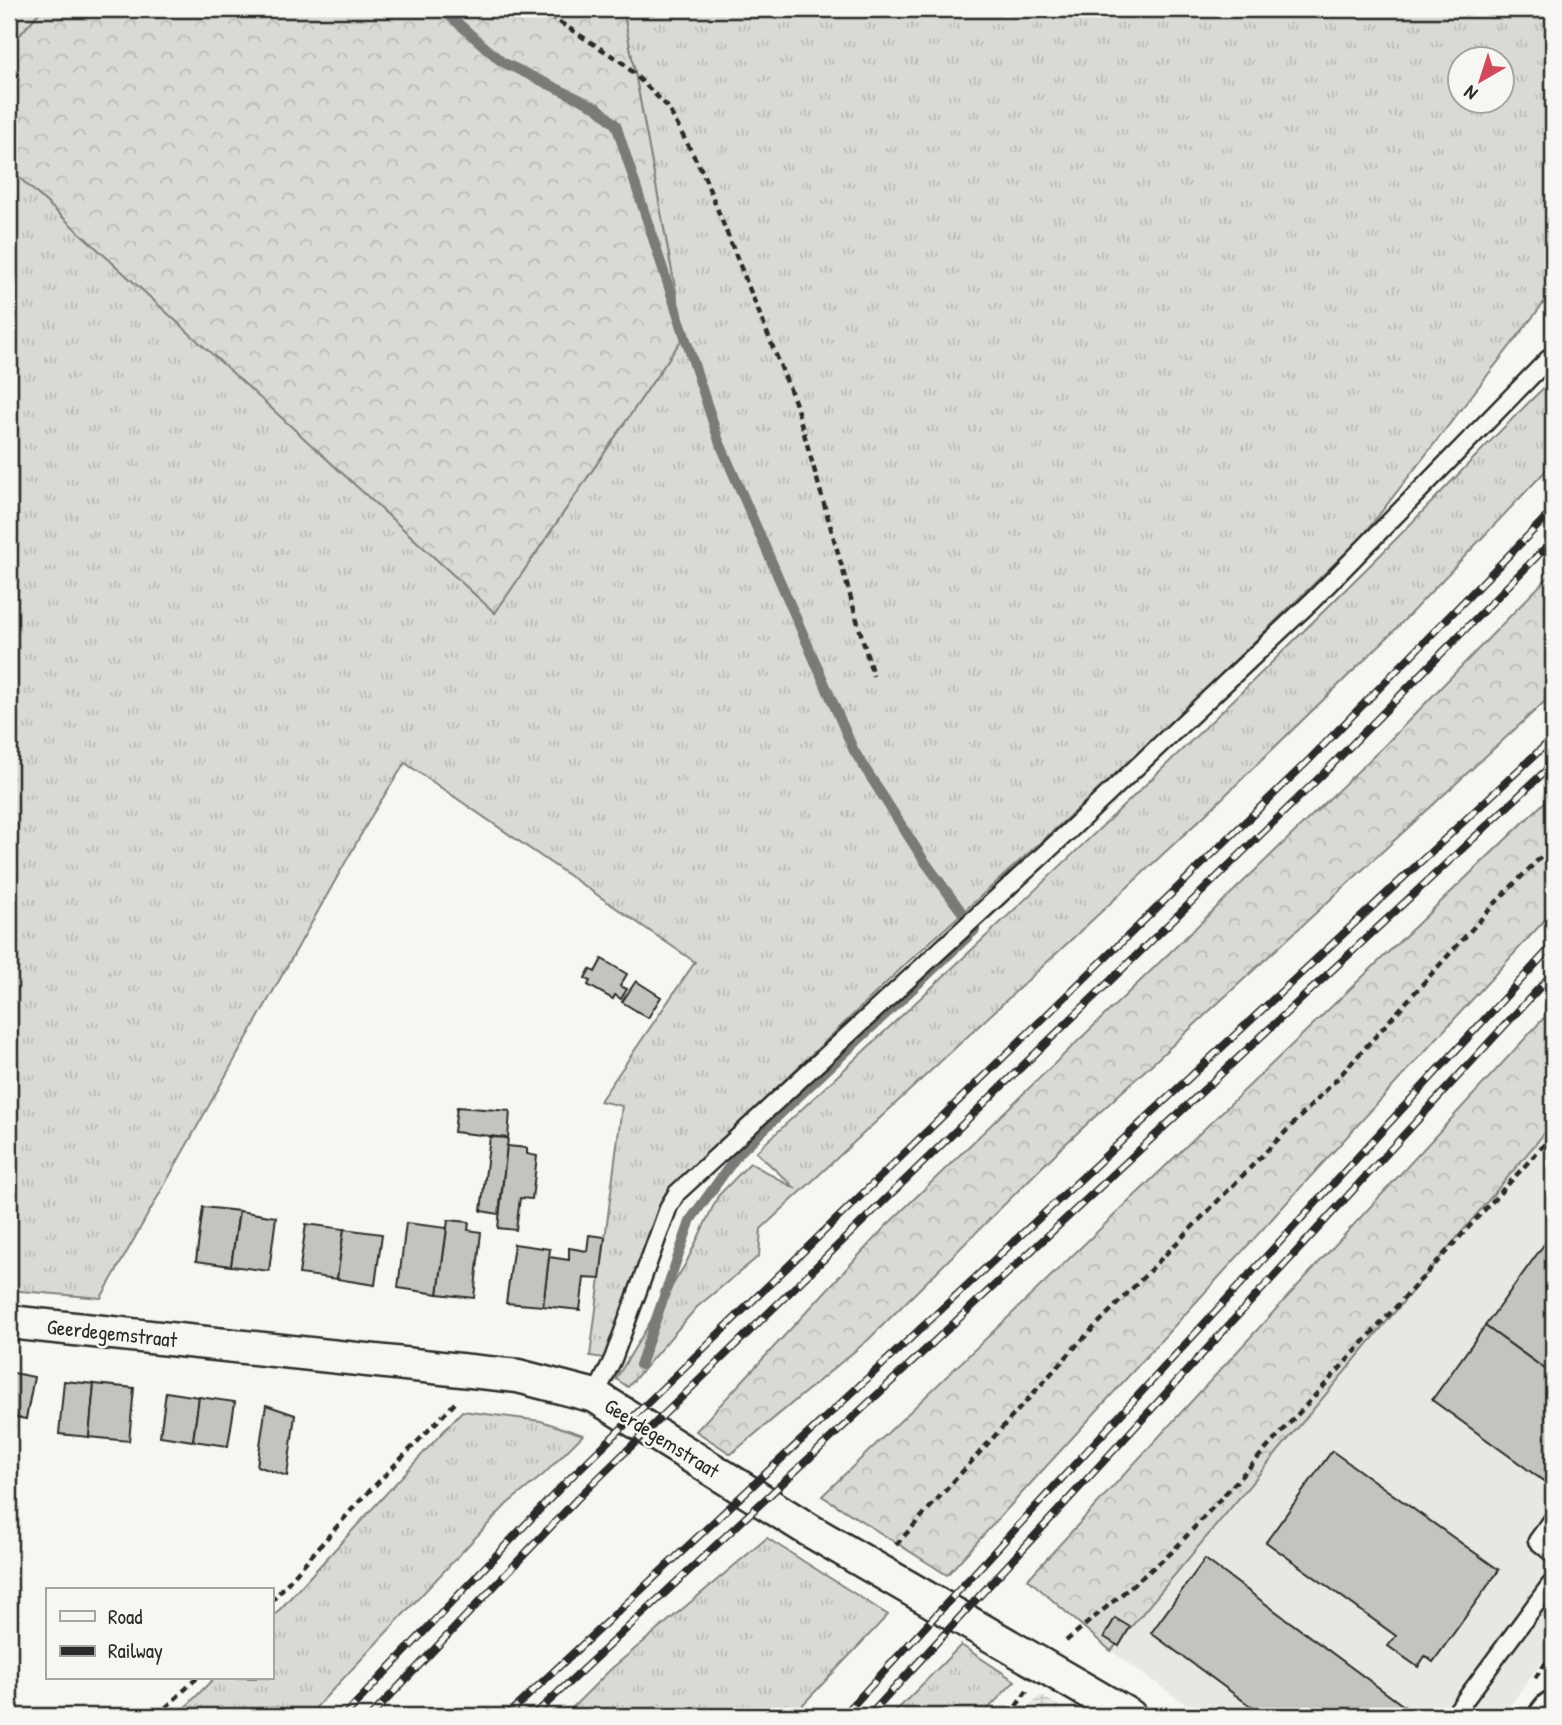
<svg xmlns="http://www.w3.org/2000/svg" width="1562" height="1725" viewBox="0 0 1562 1725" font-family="'Patrick Hand',sans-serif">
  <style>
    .built { fill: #e7e7e3 }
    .industrial { fill: url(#industrial-grid) }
    .grass { fill: url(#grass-tufts); stroke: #828280; stroke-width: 2; fill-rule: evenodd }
    .forest { fill: url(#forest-crowns); stroke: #828280; stroke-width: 2 }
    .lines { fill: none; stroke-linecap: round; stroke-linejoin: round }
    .stream { stroke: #7a7a78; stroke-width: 10 }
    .building { fill: #c3c3c0; stroke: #2b2b2b; stroke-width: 2 }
    .lane-casing { stroke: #2b2b2b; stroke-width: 21 }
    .street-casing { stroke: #2b2b2b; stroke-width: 37 }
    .primary-casing { stroke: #2b2b2b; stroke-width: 44 }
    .path { stroke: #2b2b2b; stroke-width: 4.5; stroke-dasharray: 7 5; stroke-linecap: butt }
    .lane { stroke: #f6f6f2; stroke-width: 16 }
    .street { stroke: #f6f6f2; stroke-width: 32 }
    .primary { stroke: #f6f6f2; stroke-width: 38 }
    .rail-casing { stroke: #2b2b2b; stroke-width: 8 }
    .rail { stroke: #f6f6f2; stroke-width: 5; stroke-dasharray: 16; stroke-linecap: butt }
    .labels { text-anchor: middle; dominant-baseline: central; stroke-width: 5; stroke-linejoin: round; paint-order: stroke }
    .street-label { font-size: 21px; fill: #2b2b2b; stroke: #f6f6f2 }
  </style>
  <defs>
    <pattern id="industrial-grid" width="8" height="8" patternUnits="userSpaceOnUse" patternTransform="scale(1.75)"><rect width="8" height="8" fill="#e7e7e3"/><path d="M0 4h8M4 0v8" fill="none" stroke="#c6c6c3"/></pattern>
    <pattern id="grass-tufts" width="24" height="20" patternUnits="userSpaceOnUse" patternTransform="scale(1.75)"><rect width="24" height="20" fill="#d9d9d5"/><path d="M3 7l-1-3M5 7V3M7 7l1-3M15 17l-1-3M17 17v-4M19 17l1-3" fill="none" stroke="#babab7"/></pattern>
    <pattern id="forest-crowns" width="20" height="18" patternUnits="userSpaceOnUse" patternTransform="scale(1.75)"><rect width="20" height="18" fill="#d9d9d5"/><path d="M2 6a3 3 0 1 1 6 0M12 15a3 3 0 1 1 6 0" fill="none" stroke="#babab7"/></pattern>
  </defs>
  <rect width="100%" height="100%" fill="#f6f6f2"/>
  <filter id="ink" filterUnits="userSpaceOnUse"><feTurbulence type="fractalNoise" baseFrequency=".0143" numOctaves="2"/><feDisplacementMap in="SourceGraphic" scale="14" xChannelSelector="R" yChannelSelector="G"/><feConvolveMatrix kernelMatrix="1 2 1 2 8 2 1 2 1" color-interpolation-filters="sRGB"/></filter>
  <g filter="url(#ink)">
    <polygon class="built" points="1553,1123 1553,1647 1502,1716 1202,1716 1111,1651"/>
    <polygon class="industrial" points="1040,1695 1067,1711 1076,1716 1023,1716"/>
    <g class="grass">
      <polygon points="9,9 42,9 9,48"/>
      <path d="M 623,9 L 1553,9 L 1553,291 L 1361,538 L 1147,746 L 908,962 L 668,1192 L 654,1223 L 610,1359 L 590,1356 L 622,1106 L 600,1101 L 695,962 L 405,763 L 372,815 L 101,1298 L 9,1290 L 9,168 L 495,613 L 684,336 ZM 1460,60 L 1502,60 L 1502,102 L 1460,102 Z"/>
      <path d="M 1553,379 L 1553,463 L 1392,633 L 1206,814 L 761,1229 L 759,1256 L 697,1307 L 628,1387 L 616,1379 L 686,1263 L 718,1196 L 750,1163 L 796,1189 L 756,1152 C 958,963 1161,774 1357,578 C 1424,513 1485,443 1553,379 Z"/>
      <polygon points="462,1411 541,1421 583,1435 543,1475 507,1504 308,1716 177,1716 214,1678 271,1678 271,1619"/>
      <polygon points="767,1538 888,1615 792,1716 564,1716 611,1669"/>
      <polygon points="961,1645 1015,1681 981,1716 891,1716"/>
    </g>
    <g class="forest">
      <polygon points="42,9 623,9 684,336 495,613 9,168 9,48"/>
      <polygon points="1553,572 1553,694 1061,1148 868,1340 731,1454 696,1431 886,1226 1383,747"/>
      <polygon points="1553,794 1553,911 947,1575 822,1496"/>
      <polygon points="1553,1008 1553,1123 1111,1651 1028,1579"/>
    </g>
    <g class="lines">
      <polyline class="stream" points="442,9 502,62 598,108 616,125 719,441 854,751 923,859 975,930 739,1153 691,1219 640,1365"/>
    </g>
    <g class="building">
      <polygon points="602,959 627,974 620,986 627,989 621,999 615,995 613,999 588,985 590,981 585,978 590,969 595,972"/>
      <polygon points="636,981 661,997 648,1018 622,1002"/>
      <polygon points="457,1107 510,1111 508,1138 454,1132"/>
      <polygon points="490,1137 508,1138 499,1214 481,1211"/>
      <polygon points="507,1146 527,1148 527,1154 537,1156 532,1199 520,1198 516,1230 498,1228"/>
      <polygon points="203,1207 239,1211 231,1266 196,1261"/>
      <polygon points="239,1211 276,1217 269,1271 231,1266"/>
      <polygon points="448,1220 469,1222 468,1230 481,1232 474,1298 438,1294"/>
      <polygon points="406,1223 447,1228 438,1294 398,1288"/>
      <polygon points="306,1224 344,1229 337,1279 299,1274"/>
      <polygon points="344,1229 382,1234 375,1285 337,1279"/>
      <polygon points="1553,1232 1553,1375 1485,1326"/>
      <polygon points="589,1235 605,1237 600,1279 584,1278 580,1310 543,1306 549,1257 569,1260 569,1248 587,1251"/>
      <polygon points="514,1244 550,1249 543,1306 506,1303"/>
      <polygon points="1485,1326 1553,1375 1553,1479 1549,1485 1432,1400"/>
      <polygon points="9,1372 34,1377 26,1419 9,1416"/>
      <polygon points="64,1381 94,1384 89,1437 59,1434"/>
      <polygon points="94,1384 134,1388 129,1441 89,1437"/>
      <polygon points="166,1392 199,1397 193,1441 160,1436"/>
      <polygon points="199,1397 235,1402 228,1446 193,1441"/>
      <polygon points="266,1405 295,1415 287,1476 257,1466"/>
      <polygon points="1332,1451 1499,1570 1433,1662 1425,1656 1418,1667 1388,1646 1396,1636 1266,1542"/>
      <polygon points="1205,1559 1405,1707 1398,1716 1264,1716 1151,1633"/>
      <polygon points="1115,1618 1130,1627 1119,1646 1104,1637"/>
    </g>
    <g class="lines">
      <g class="lane-casing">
        <g id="lane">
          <polyline points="595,1396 613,1359 669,1206 677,1193 1069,831 1314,599 1553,354"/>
          <polyline points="1553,1519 1537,1541 1553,1554"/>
          <polyline points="1453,1716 1550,1585"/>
        </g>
      </g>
      <g class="street-casing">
        <polyline id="street" points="9,1322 518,1376 595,1396 809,1530 1130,1716"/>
      </g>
      <g class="primary-casing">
        <polyline id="primary" points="1549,1716 1553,1711"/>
      </g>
      <g class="path">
        <polyline points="539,9 623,63 667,106 702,171 795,402 873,676"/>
        <polyline points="896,1545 1077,1345 1337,1079 1499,899 1553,845"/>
        <polyline points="271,1602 354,1507 456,1402"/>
        <polyline points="1066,1641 1171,1553 1553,1135"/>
        <polyline points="1535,1678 1553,1653"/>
        <polyline points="157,1716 197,1678"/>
        <polyline points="1009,1716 1027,1691"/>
        <polyline points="1507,1716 1513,1708"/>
      </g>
      <use href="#lane" class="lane"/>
      <use href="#street" class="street"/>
      <use href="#primary" class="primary"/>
      <g class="rail-casing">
        <g id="rail">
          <polyline points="344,1716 561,1487 1309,760 1553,510"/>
          <polyline points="371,1716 578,1498 1323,774 1553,540"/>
          <polyline points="506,1716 1553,738"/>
          <polyline points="533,1716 1553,764"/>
          <polyline points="843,1716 1553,945"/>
          <polyline points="869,1716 1553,973"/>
        </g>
      </g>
      <use href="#rail" class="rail"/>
    </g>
  </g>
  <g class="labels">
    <g class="street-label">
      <text transform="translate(112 1333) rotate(6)">Geerdegemstraat</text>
      <text transform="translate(662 1438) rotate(32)">Geerdegemstraat</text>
    </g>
  </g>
  <rect width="1562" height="1725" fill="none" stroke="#f6f6f2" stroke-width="35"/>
  <rect x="18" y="18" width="1527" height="1690" fill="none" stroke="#2b2b2b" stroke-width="2.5" filter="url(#ink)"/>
  <rect x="46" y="1588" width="228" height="91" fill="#f6f6f2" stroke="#a5a5a2" stroke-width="2"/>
  <rect x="60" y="1611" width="35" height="10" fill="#f6f6f2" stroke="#a5a5a2" stroke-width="2"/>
  <text x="108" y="1624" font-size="21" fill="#2b2b2b">Road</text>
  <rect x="60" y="1646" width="35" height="10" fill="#2b2b2b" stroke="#a5a5a2" stroke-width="2"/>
  <text x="108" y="1658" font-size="21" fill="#2b2b2b">Railway</text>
  <g transform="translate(1481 80) rotate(219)"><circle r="33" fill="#f6f6f2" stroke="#a5a5a2" stroke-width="2"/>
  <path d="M0-5L12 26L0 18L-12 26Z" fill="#d1495b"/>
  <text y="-10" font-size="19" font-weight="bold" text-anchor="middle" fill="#2b2b2b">N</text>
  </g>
</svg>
